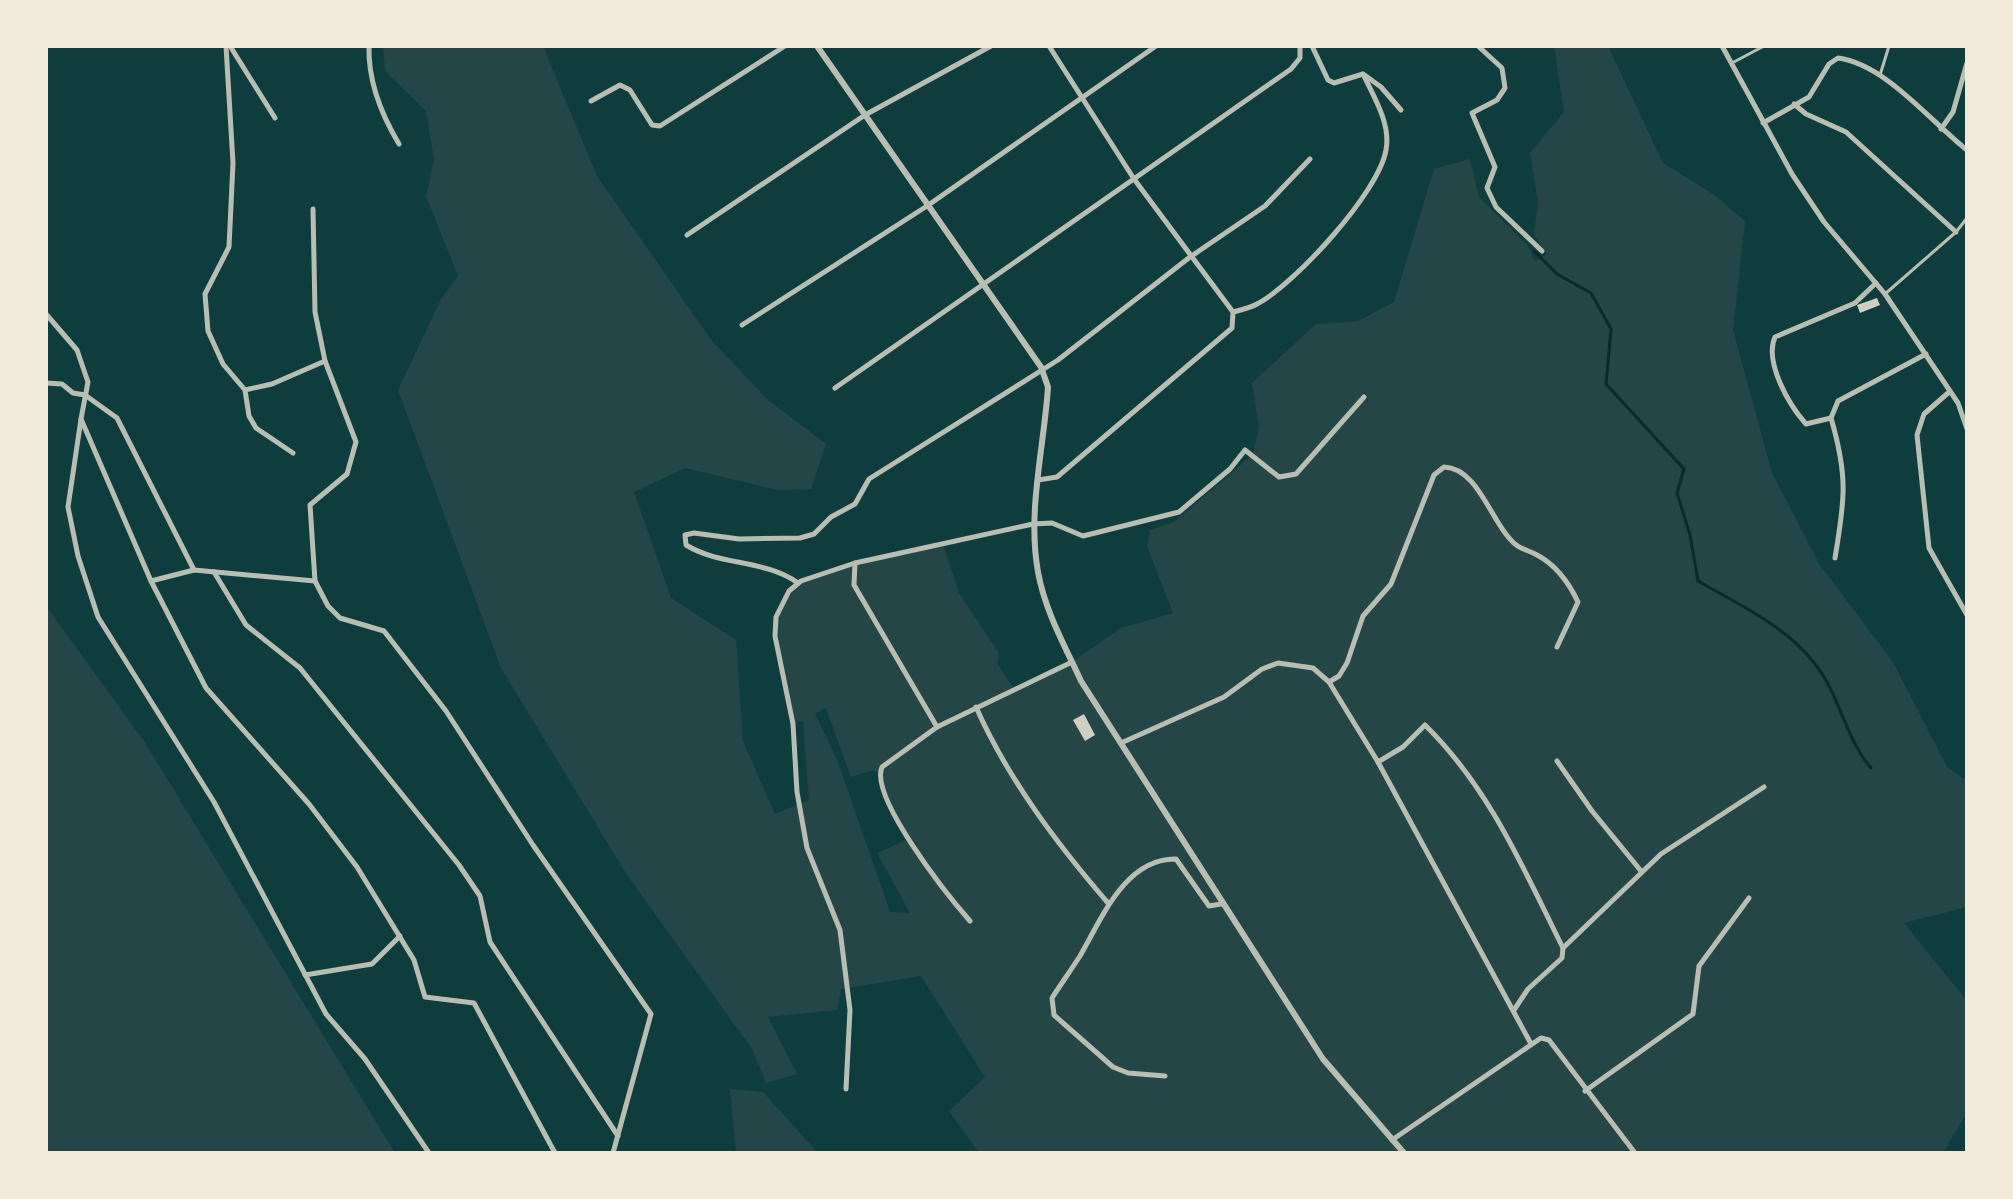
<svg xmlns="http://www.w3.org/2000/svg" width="2013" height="1199" viewBox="0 0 2013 1199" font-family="Barlow,sans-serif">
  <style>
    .green { fill: #244646; fill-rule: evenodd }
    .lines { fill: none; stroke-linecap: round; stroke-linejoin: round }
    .stream { stroke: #0a2a2b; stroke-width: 3 }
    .building { fill: #cfcfc3 }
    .service { stroke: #b8beb3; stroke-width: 3 }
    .minor { stroke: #b8beb3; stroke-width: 5 }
    .tertiary { stroke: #b8beb3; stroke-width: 6 }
  </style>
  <rect width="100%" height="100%" fill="#0f3d3e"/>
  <g class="green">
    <path d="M 383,46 L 543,46 L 597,176 L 712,341 L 768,400 L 826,444 L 811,489 L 778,490 L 685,468 L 634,492 L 671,598 L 736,640 L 743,741 L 775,814 L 809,800 L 803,720 L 793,724 C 787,695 775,663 775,634 C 774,616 784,590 801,581 C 836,561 902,553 943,544 L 959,593 L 999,653 L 997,663 L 1014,689 L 1072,662 L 1121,628 L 1173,613 L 1147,546 L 1150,530 L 1174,522 L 1253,454 L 1259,427 L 1252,383 L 1316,324 L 1358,321 L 1394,302 L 1434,169 L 1470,159 L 1479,197 L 1528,246 L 1535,261 L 1547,254 L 1534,235 L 1538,202 L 1530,153 L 1564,112 L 1554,46 L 1608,46 L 1663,163 L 1713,194 L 1745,221 L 1733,330 L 1772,473 L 1820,565 L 1893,662 L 1947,767 L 1967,781 L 1967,907 L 1904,923 L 1967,1001 L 1967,1112 L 1943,1153 L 979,1153 L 949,1111 L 985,1077 L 921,976 L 841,989 L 837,1010 L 768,1017 L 797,1074 L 766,1083 L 752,1049 L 627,875 L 501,668 L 398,390 L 441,299 L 458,276 L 426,196 L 434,160 L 426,111 L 385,71 ZM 826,708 L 851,777 L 874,770 L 878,774 L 880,788 L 909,839 L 877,853 L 910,913 L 890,912 L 838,762 L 815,714 Z"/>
    <polygon points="46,606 144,741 395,1153 46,1153"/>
    <polygon points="730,1089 763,1092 818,1153 736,1153"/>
  </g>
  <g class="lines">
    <path class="stream" d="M 1534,251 L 1557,274 L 1591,293 L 1611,329 L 1606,384 L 1684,469 L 1677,493 L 1690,535 L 1698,581 C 1738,604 1786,626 1815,664 C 1840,695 1845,738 1871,768"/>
  </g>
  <g class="building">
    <polygon points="1877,298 1880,305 1860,313 1857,305"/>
    <polygon points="1084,714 1095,735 1085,741 1073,720"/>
  </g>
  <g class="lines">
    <g class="service">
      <polyline points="1732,63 1764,46"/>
      <polyline points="1880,75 1889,46"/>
      <polyline points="1885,294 1956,232 1967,218"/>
    </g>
    <g class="minor">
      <polyline points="226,46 233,163 229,247 205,294 208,331 223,364 245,390 249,416 256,428 293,453"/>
      <polyline points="230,46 275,118"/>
      <path d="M 369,46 C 368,81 381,114 399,144"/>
      <polyline points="1312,46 1328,80 1334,83 1363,74 1381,87 1401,110"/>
      <polyline points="1478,46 1502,68 1505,88 1497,100 1472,113 1495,167 1487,188 1496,207 1542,251"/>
      <polyline points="1722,46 1792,174 1824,222 1885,294 1958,403 1967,429"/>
      <polyline points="591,101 620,85 630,90 652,125 660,126 785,46"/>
      <polyline points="1794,104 1806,114 1846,132 1956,232"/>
      <path d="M 1763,123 L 1809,97 L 1829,64 L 1838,58 C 1885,64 1930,121 1967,150"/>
      <polyline points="1941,129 1953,112 1967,63"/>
      <polyline points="313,209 315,312 325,361 356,442 347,474 310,505 315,581 328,606 340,618 384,631 446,711 533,845 651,1014 613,1153"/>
      <polyline points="687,235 865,115 991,46"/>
      <path d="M 1233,312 C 1241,310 1250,308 1257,304 C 1295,284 1379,192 1386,150 C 1391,124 1374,97 1363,74"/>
      <polyline points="46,314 77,350 88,382 81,419 151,581 206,688 309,804 357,867 414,960 425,997 474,1003 555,1153"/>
      <polyline points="742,325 927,206 1156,46"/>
      <polyline points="46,383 62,384 73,393 85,395 117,418 194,570"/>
      <polyline points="835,388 1291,69 1300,58 1300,46"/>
      <polyline points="245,390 272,384 325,361"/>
      <polyline points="1948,393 1924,414 1917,435 1929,548 1967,615"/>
      <path d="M 1831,418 L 1806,424 C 1789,405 1764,362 1775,337 L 1855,303 L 1876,283"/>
      <path d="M 1831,418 C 1848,476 1845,499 1835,558"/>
      <polyline points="1831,418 1838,401 1926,354"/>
      <polyline points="81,419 68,507 78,556 98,617 214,802 326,1014 365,1059 429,1153"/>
      <polyline points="1038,480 1057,477 1232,328 1233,312 1134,179 1049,46"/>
      <polyline points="855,563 854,585 937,727"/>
      <polyline points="214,572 246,625 300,668 459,865 480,896 490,942 618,1136"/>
      <polyline points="151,581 194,570 315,581"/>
      <path d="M 798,583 C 764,559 720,566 686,545 L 685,535 L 694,533 L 739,539 L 800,538 L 814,534 L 831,517 L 855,504 L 869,479 L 1058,360 L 1190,257 L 1265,206 L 1310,159"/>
      <path d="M 1329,682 L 1339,676 L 1347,663 L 1363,616 L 1391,584 L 1434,475 L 1444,467 C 1477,468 1490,518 1510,539 C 1518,549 1526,549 1537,555 C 1556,565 1569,583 1578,602 L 1557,647"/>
      <path d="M 976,707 C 1008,779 1057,844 1108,903"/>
      <polyline points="1121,743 1224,697 1262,669 1278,663 1313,668 1329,682 1378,762 1530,1042"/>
      <polyline points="1557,761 1592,811 1641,871"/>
      <path d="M 1378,762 L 1403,747 L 1425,725 C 1490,789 1523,868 1563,948"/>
      <path d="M 970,921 C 948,896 869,797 882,767 L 937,727 L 1072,662"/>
      <polyline points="305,975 372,964 400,936"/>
      <polyline points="1514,1010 1528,989 1562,958 1563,948 1661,854 1764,787"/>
      <path d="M 1165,1076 L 1128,1073 L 1113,1067 L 1054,1015 L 1052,998 C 1061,984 1071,970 1080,956 C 1101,920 1125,858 1176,859 L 1209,906 L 1221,904"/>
      <polyline points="846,1089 850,1010 840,930 807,848 797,792 793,724 775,636 776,617 789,591 801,581 855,563 1033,524 1052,523 1083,536 1179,512 1230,469 1245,450 1279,477 1296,474 1364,397"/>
      <polyline points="1585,1091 1693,1014 1699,966 1749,898"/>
      <polyline points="1392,1140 1541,1038 1549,1040 1635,1153"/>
    </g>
    <path class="tertiary" d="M 817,46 L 1041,367 L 1048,387 C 1044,448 1027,511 1038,572 C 1045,611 1065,646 1081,681 L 1323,1059 L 1404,1153"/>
  </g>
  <rect width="2013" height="1199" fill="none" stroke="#f1e9da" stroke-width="96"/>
</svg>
